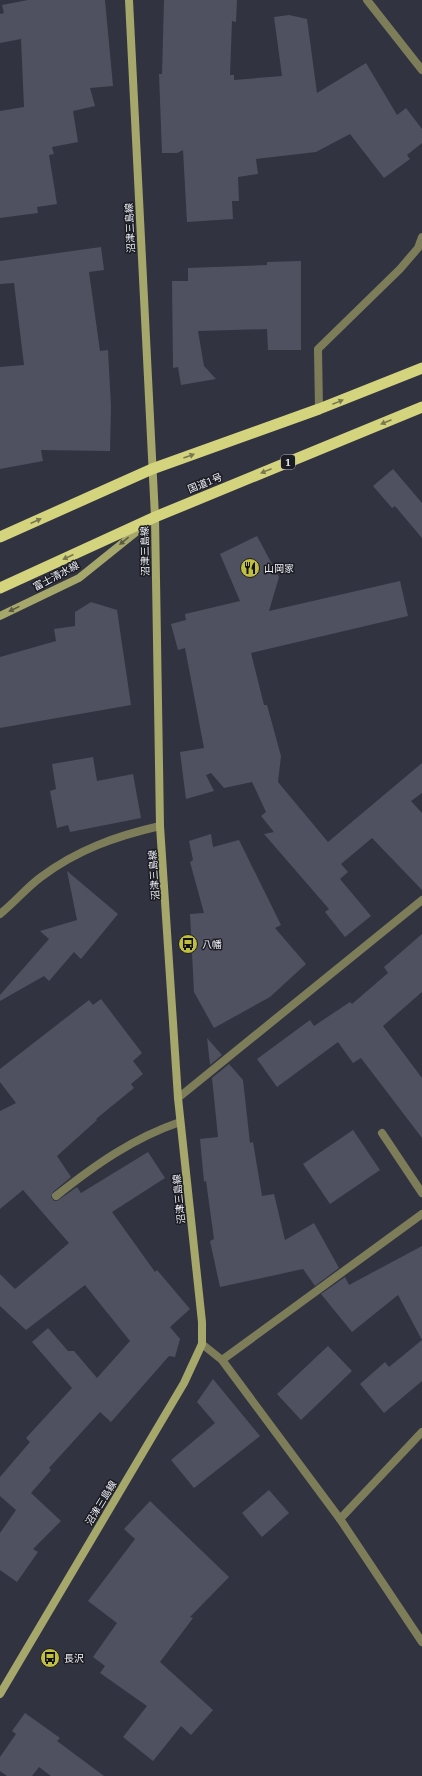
<svg xmlns="http://www.w3.org/2000/svg" width="422" height="1776" viewBox="0 0 422 1776" font-family="'IBM Plex Serif','Noto Sans JP',serif">
  <style>
    .building { fill: #4f5160 }
    .lines { fill: none; stroke-linecap: round; stroke-linejoin: round }
    .minor { stroke: #7d7e59; stroke-width: 8 }
    .tertiary { stroke: #7d7e59; stroke-width: 8 }
    .secondary { stroke: #a6a76b; stroke-width: 8 }
    .trunk { stroke: #d4d47e; stroke-width: 11 }
    .oneway { fill: #787850 }
    .oneway2 { fill: #5a5b43 }
    .labels { text-anchor: middle; dominant-baseline: central; stroke-width: 3; stroke-linejoin: round; paint-order: stroke }
    .shield { fill: #1b1c22; stroke: #b0b1b9; stroke-width: 1 }
    .shield-label { font-size: 9px; font-weight: bold; fill: #f0f1fa }
    .street-label { font-size: 10px; fill: #f0f1fa; stroke: #1b1c22 }
    .poi-label { font-size: 10px; fill: #f0f1fa; stroke: #1b1c22; text-anchor: start }
  </style>
  <rect width="100%" height="100%" fill="#323341"/>
  <g class="building">
    <polygon points="28,0 105,0 113,86 90,88 95,106 73,111 78,142 52,147 54,154 49,155 57,204 37,207 38,213 0,218 0,111 24,107 21,39 0,43 0,14 4,13 2,5"/>
    <polygon points="164,0 237,0 236,22 232,21 230,75 234,75 234,80 282,76 274,17 289,15 307,19 317,93 366,63 397,115 406,108 422,129 422,143 407,155 410,159 384,178 350,134 316,152 256,159 258,174 238,177 239,201 232,201 233,219 187,222 183,150 177,153 162,153 159,74 162,74"/>
    <polygon points="101,247 104,270 89,272 100,351 108,350 111,407 110,451 41,450 43,461 0,469 0,367 24,365 14,283 0,284 0,261"/>
    <polygon points="301,261 301,350 268,350 267,329 198,331 204,366 216,379 181,385 178,367 173,368 172,281 188,281 188,268 267,265 267,262"/>
    <polygon points="393,469 422,503 422,538 395,506 392,508 373,486"/>
    <polygon points="257,536 279,577 269,611 400,581 408,616 251,653 264,705 267,705 281,756 278,782 328,842 422,763 422,793 411,801 422,813 422,890 372,838 341,864 348,872 340,879 371,916 345,937 325,912 329,909 264,834 274,832 261,816 266,812 252,782 224,788 211,773 206,775 214,791 186,799 180,752 204,748 185,648 178,650 171,624 186,620 185,614 240,601 220,554"/>
    <polygon points="91,602 117,610 131,705 0,728 0,657 56,641 54,629 75,626 75,612"/>
    <polygon points="93,757 97,781 133,774 141,818 70,832 68,825 57,828 50,791 56,789 52,764"/>
    <polygon points="211,834 213,847 239,840 281,925 275,928 306,964 270,997 214,1028 194,992 190,914 204,913 190,862 193,860 189,841"/>
    <polygon points="67,871 118,914 81,959 74,952 49,981 44,976 0,1001 0,995 49,939 40,931 77,920"/>
    <polygon points="422,934 422,992 383,1026 422,1078 422,1138 361,1058 353,1063 338,1042 277,1087 257,1059 310,1020 314,1026 350,1002 352,1004 388,973 384,967"/>
    <polygon points="101,999 142,1053 133,1061 143,1074 131,1084 134,1088 96,1119 97,1120 57,1156 71,1177 53,1192 51,1197 54,1201 57,1201 77,1187 81,1193 148,1152 165,1178 112,1212 155,1272 157,1270 190,1309 170,1327 180,1339 175,1357 169,1356 111,1422 100,1412 49,1468 51,1470 31,1493 61,1521 33,1549 38,1552 17,1582 0,1570 0,1533 16,1510 0,1496 0,1477 30,1442 26,1438 72,1388 32,1342 48,1328 68,1351 74,1351 97,1378 130,1341 85,1285 26,1330 0,1306 0,1274 15,1289 69,1243 23,1190 0,1209 0,1111 16,1103 0,1082 0,1069 89,1000 93,1005"/>
    <polygon points="207,1038 222,1055 210,1065"/>
    <polygon points="229,1064 243,1080 250,1143 253,1142 262,1196 274,1194 285,1240 314,1223 339,1268 315,1286 303,1269 220,1287 210,1241 214,1239 206,1181 204,1182 200,1139 218,1137 212,1078"/>
    <polygon points="353,1130 380,1170 330,1204 303,1164"/>
    <polygon points="422,1246 422,1340 398,1295 352,1332 321,1294 345,1277 349,1285"/>
    <polygon points="422,1340 422,1381 384,1413 360,1384 385,1362 389,1367"/>
    <polygon points="328,1346 352,1371 301,1420 277,1394"/>
    <polygon points="213,1379 260,1436 194,1488 171,1460 215,1423 197,1402"/>
    <polygon points="269,1490 289,1513 262,1537 242,1513"/>
    <polygon points="150,1501 229,1577 190,1617 193,1618 160,1662 213,1710 191,1735 181,1726 153,1761 123,1737 147,1706 100,1673 105,1666 93,1657 117,1623 88,1601 135,1539 124,1529"/>
    <polygon points="25,1713 60,1738 57,1741 104,1776 51,1776 39,1767 32,1776 7,1776 0,1771 0,1757 16,1734 12,1731"/>
  </g>
  <g class="lines">
    <g class="minor">
      <polyline points="319,409 318,349 400,269 418,248 422,237"/>
      <path d="M 0,914 C 14,903 26,888 41,877 C 77,850 116,836 160,826"/>
      <polyline points="178,1098 422,900"/>
      <polyline points="382,1133 422,1193"/>
      <path d="M 56,1196 C 95,1165 133,1138 180,1122"/>
      <polyline points="202,1344 222,1360 340,1519 422,1642"/>
      <polyline points="222,1360 422,1214"/>
      <polyline points="340,1519 422,1432"/>
    </g>
    <polyline class="tertiary" points="367,0 422,70"/>
    <g class="secondary">
      <polyline points="0,616 79,578 145,525"/>
      <polyline points="0,1694 184,1383 202,1344 202,1322 178,1098 160,826 155,517 129,0"/>
    </g>
    <g class="trunk">
      <polyline points="0,537 152,469 319,409 422,368"/>
      <polyline points="0,588 155,517 422,407"/>
    </g>
  </g>
  <defs><path id="oneway-solid" d="M-6-.8H1V-3.2L6.5 0L1 3.2V.8H-6Z"/></defs>
  <g class="oneway">
    <use href="#oneway-solid" transform="translate(338 402) rotate(-22)"/>
    <use href="#oneway-solid" transform="translate(386 422) rotate(157)"/>
    <use href="#oneway-solid" transform="translate(189 456) rotate(-20)"/>
    <use href="#oneway-solid" transform="translate(266 471) rotate(158)"/>
    <use href="#oneway-solid" transform="translate(36 521) rotate(-24)"/>
    <use href="#oneway-solid" transform="translate(68 557) rotate(155)"/>
  </g>
  <g class="oneway2">
    <use href="#oneway-solid" transform="translate(124 541) rotate(141)"/>
    <use href="#oneway-solid" transform="translate(14 609) rotate(154)"/>
  </g>
  <defs>
    <g id="restaurant-disc" transform="scale(1)"><circle r="9.5" fill="#bfbe41" stroke="#1b1c22"/><path d="M-5-6h1v4h1v-4h1v4h1v-4h1v5L-1.5 .5V6h-2V.5L-5-1ZM5-6V6H3V1.5H1.5Q1.5-4 5-6Z" fill="#111"/></g>
    <g id="bus-disc" transform="scale(1)"><circle r="9.5" fill="#bfbe41" stroke="#1b1c22"/><path d="M-5-6H5V4H4V6H2V4H-2V6H-4V4H-5ZM-3.5-4V0h7V-4ZM-3.5 1.2v1.5H-2V1.2ZM2 1.2v1.5H3.5V1.2Z" fill="#111"/></g>
  </defs>
  <g fill-rule="evenodd">
    <use href="#restaurant-disc" x="250" y="568"/>
    <use href="#bus-disc" x="188" y="944"/>
    <use href="#bus-disc" x="50" y="1658"/>
  </g>
  <g class="labels">
    <rect class="shield" x="281" y="455" width="14" height="14" rx="3"/>
    <g class="shield-label">
      <text x="288" y="462">1</text>
    </g>
    <g class="street-label">
      <text transform="translate(130 228) rotate(-93)">沼津三島線</text>
      <text transform="translate(205 483) rotate(-22)">国道1号</text>
      <text transform="translate(145 551) rotate(-91)">沼津三島線</text>
      <text transform="translate(56 576) rotate(-28)">富士清水線</text>
      <text transform="translate(154 875) rotate(-94)">沼津三島線</text>
      <text transform="translate(179 1199) rotate(-96)">沼津三島線</text>
      <text transform="translate(101 1503) rotate(-59)">沼津三島線</text>
    </g>
    <g class="poi-label">
      <text x="264" y="568">山岡家</text>
      <text x="202" y="944">八幡</text>
      <text x="64" y="1658">長沢</text>
    </g>
  </g>
</svg>
